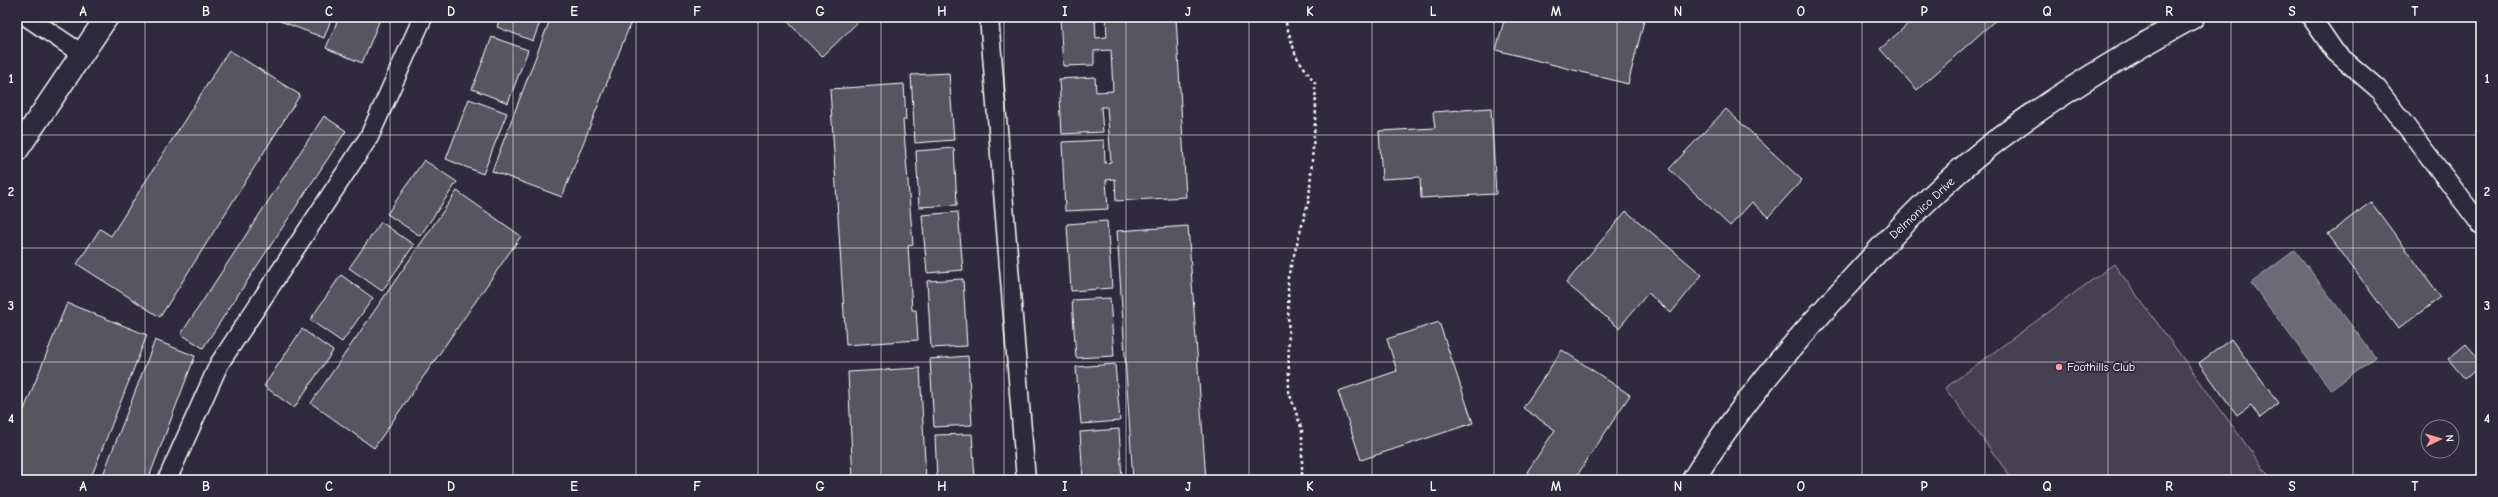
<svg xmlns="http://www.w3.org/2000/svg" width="2498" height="497" viewBox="0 0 2498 497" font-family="'Comic Neue',sans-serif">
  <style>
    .green { fill: #464152; stroke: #a2a0a8 }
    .water { fill: #6d6a77; stroke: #a7a6ad }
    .building { fill: #595564; stroke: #fff }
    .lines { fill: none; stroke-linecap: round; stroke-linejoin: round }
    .lane-casing { stroke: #fff; stroke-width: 21 }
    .secondary-casing { stroke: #fff; stroke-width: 25 }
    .path { stroke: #fff; stroke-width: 2.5; stroke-dasharray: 3 3; stroke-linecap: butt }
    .lane { stroke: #2f2a3d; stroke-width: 18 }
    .secondary { stroke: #2f2a3d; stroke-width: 22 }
    .grid { fill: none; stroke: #fff; stroke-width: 1; stroke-opacity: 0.55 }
    .poi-dot { fill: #ff9aa2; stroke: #2f2a3d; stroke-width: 1.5 }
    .labels { text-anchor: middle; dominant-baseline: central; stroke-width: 4; stroke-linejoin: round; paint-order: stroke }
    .street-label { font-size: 12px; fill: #fff; stroke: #2f2a3d }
    .poi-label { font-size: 12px; fill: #fff; stroke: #2f2a3d; text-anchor: start }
    .neatline { fill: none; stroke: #fff; stroke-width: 1.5 }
    .grid-label { font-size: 13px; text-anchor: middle; font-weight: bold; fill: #fff }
  </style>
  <rect width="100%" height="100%" fill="#2f2a3d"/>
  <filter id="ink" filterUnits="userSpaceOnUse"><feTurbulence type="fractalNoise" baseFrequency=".025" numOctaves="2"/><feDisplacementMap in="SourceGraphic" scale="8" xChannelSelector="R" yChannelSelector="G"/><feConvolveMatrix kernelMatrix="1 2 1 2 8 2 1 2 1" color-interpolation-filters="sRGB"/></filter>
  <g filter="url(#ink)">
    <polygon class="green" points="2114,264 2272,480 2013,480 1945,388"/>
    <polygon class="water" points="2295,250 2375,357 2331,390 2251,283"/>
    <g class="building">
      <polygon points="270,17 332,17 324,38"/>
      <polygon points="339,17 381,17 362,63 326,48"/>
      <polygon points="500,17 542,17 533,41 497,27"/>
      <polygon points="551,17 633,17 562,197 492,171"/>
      <polygon points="783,17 863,17 822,57"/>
      <polygon points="1060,17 1095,17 1096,38 1107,37 1106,17 1176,17 1186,197 1116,201 1115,179 1106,180 1108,209 1065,211 1062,142 1104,140 1105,163 1111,162 1107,107 1101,107 1103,132 1062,134 1059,79 1095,77 1096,92 1113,91 1111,50 1094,51 1094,65 1063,66"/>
      <polygon points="1505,17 1645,17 1628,84 1496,50"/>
      <polygon points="1916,17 1999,17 1917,90 1880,49"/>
      <polygon points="492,37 528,50 508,103 472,89"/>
      <polygon points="229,50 300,95 160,317 77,264 100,229 111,236"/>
      <polygon points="949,73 954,140 915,143 911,75"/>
      <polygon points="904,84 906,120 903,120 913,245 908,246 912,310 916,310 918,340 846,345 830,89"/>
      <polygon points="469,99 507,113 483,174 446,159"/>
      <polygon points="1491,108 1496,194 1421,198 1420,177 1382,179 1379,131 1435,128 1433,112"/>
      <polygon points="1726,109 1802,180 1768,217 1752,202 1730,226 1669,169"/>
      <polygon points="324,116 346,131 203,348 181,334"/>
      <polygon points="954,148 957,205 919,207 916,151"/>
      <polygon points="424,160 457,182 420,236 387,214"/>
      <polygon points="457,191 521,236 374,448 311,403"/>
      <polygon points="2371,202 2441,297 2398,329 2328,234"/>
      <polygon points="1626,211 1702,275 1671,313 1648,293 1619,328 1566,283"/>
      <polygon points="958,212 963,270 927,273 922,215"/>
      <polygon points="1107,221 1112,288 1071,291 1067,224"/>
      <polygon points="381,222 414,245 382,291 349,268"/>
      <polygon points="1188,226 1206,480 1133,480 1117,231"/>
      <polygon points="341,275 373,298 342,342 310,320"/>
      <polygon points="963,279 967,346 931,348 927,281"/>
      <polygon points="1110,298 1114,356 1076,358 1072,300"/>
      <polygon points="67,303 147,335 90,480 17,480 17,427"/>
      <polygon points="1439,322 1473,423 1361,460 1338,391 1397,371 1387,339"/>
      <polygon points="302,329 333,351 294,408 264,386"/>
      <polygon points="2231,339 2279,403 2260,418 2251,405 2237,415 2199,363"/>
      <polygon points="155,340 195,356 148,480 101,480"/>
      <polygon points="2466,344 2481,361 2481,365 2465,379 2448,359"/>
      <polygon points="1562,350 1630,395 1574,480 1539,480 1527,472 1555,430 1523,408"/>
      <polygon points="968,356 972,425 934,427 930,359"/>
      <polygon points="1115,364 1120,421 1081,424 1076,367"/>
      <polygon points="920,368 926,480 853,480 848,372"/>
      <polygon points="1119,429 1122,480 1083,480 1080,432"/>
      <polygon points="972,434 975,480 937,480 935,435"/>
    </g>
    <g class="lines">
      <g class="lane-casing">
        <g id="lane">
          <polyline points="27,17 82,54"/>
          <polyline points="989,17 1026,480"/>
          <polyline points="2311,17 2335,52 2377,88 2481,225"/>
          <polyline points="167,480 219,364 369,137 423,17"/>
        </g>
      </g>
      <g class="secondary-casing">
        <g id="secondary">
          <polyline points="17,150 107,17"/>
          <path d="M 1693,480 C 1736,410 1789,348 1845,287 C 1895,232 1947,176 2008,132 C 2067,89 2129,52 2193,17"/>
        </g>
      </g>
      <polyline class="path" points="1284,17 1296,56 1315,83 1316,109 1309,199 1288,277 1289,392 1302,430 1302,480"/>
      <use href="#lane" class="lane"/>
      <use href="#secondary" class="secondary"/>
    </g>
  </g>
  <path class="grid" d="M 145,17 L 145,480M 267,17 L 267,480M 390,17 L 390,480M 513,17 L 513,480M 636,17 L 636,480M 758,17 L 758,480M 881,17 L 881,480M 1004,17 L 1004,480M 1126,17 L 1126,480M 1249,17 L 1249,480M 1372,17 L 1372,480M 1494,17 L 1494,480M 1617,17 L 1617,480M 1740,17 L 1740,480M 1862,17 L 1862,480M 1985,17 L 1985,480M 2108,17 L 2108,480M 2231,17 L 2231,480M 2353,17 L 2353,480M 17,135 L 2481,135M 17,248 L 2481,248M 17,362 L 2481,362"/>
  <circle class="poi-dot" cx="2059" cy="367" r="4"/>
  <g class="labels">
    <g class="street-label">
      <text transform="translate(1922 208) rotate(-43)">Delmonico Drive</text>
    </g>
    <g class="poi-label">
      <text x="2067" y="367">Foothills Club</text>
    </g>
  </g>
  <rect width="2498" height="497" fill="none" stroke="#2f2a3d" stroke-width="44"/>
  <g transform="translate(2440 439) rotate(85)"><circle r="19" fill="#2f2a3d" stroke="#827f8b"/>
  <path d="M0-3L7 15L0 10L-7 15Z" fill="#ff9aa2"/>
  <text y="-6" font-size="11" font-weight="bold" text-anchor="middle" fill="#ffffff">N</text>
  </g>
  <rect x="22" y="22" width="2454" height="453" class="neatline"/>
  <g class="grid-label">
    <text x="83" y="16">A</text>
    <text x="206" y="16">B</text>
    <text x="329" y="16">C</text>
    <text x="451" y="16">D</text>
    <text x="574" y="16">E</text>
    <text x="697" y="16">F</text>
    <text x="820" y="16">G</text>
    <text x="942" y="16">H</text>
    <text x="1065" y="16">I</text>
    <text x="1188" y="16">J</text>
    <text x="1310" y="16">K</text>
    <text x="1433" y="16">L</text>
    <text x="1556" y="16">M</text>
    <text x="1678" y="16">N</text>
    <text x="1801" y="16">O</text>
    <text x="1924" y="16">P</text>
    <text x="2047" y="16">Q</text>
    <text x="2169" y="16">R</text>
    <text x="2292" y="16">S</text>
    <text x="2415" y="16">T</text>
    <text x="11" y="83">1</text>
    <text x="2487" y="83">1</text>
    <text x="11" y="196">2</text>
    <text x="2487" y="196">2</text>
    <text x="11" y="310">3</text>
    <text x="2487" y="310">3</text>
    <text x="11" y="423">4</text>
    <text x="2487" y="423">4</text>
    <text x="83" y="491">A</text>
    <text x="206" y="491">B</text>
    <text x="329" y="491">C</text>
    <text x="451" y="491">D</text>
    <text x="574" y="491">E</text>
    <text x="697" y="491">F</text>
    <text x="820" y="491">G</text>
    <text x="942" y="491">H</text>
    <text x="1065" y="491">I</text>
    <text x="1188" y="491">J</text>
    <text x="1310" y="491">K</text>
    <text x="1433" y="491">L</text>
    <text x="1556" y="491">M</text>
    <text x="1678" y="491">N</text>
    <text x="1801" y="491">O</text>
    <text x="1924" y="491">P</text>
    <text x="2047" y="491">Q</text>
    <text x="2169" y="491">R</text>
    <text x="2292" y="491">S</text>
    <text x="2415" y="491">T</text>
  </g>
</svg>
